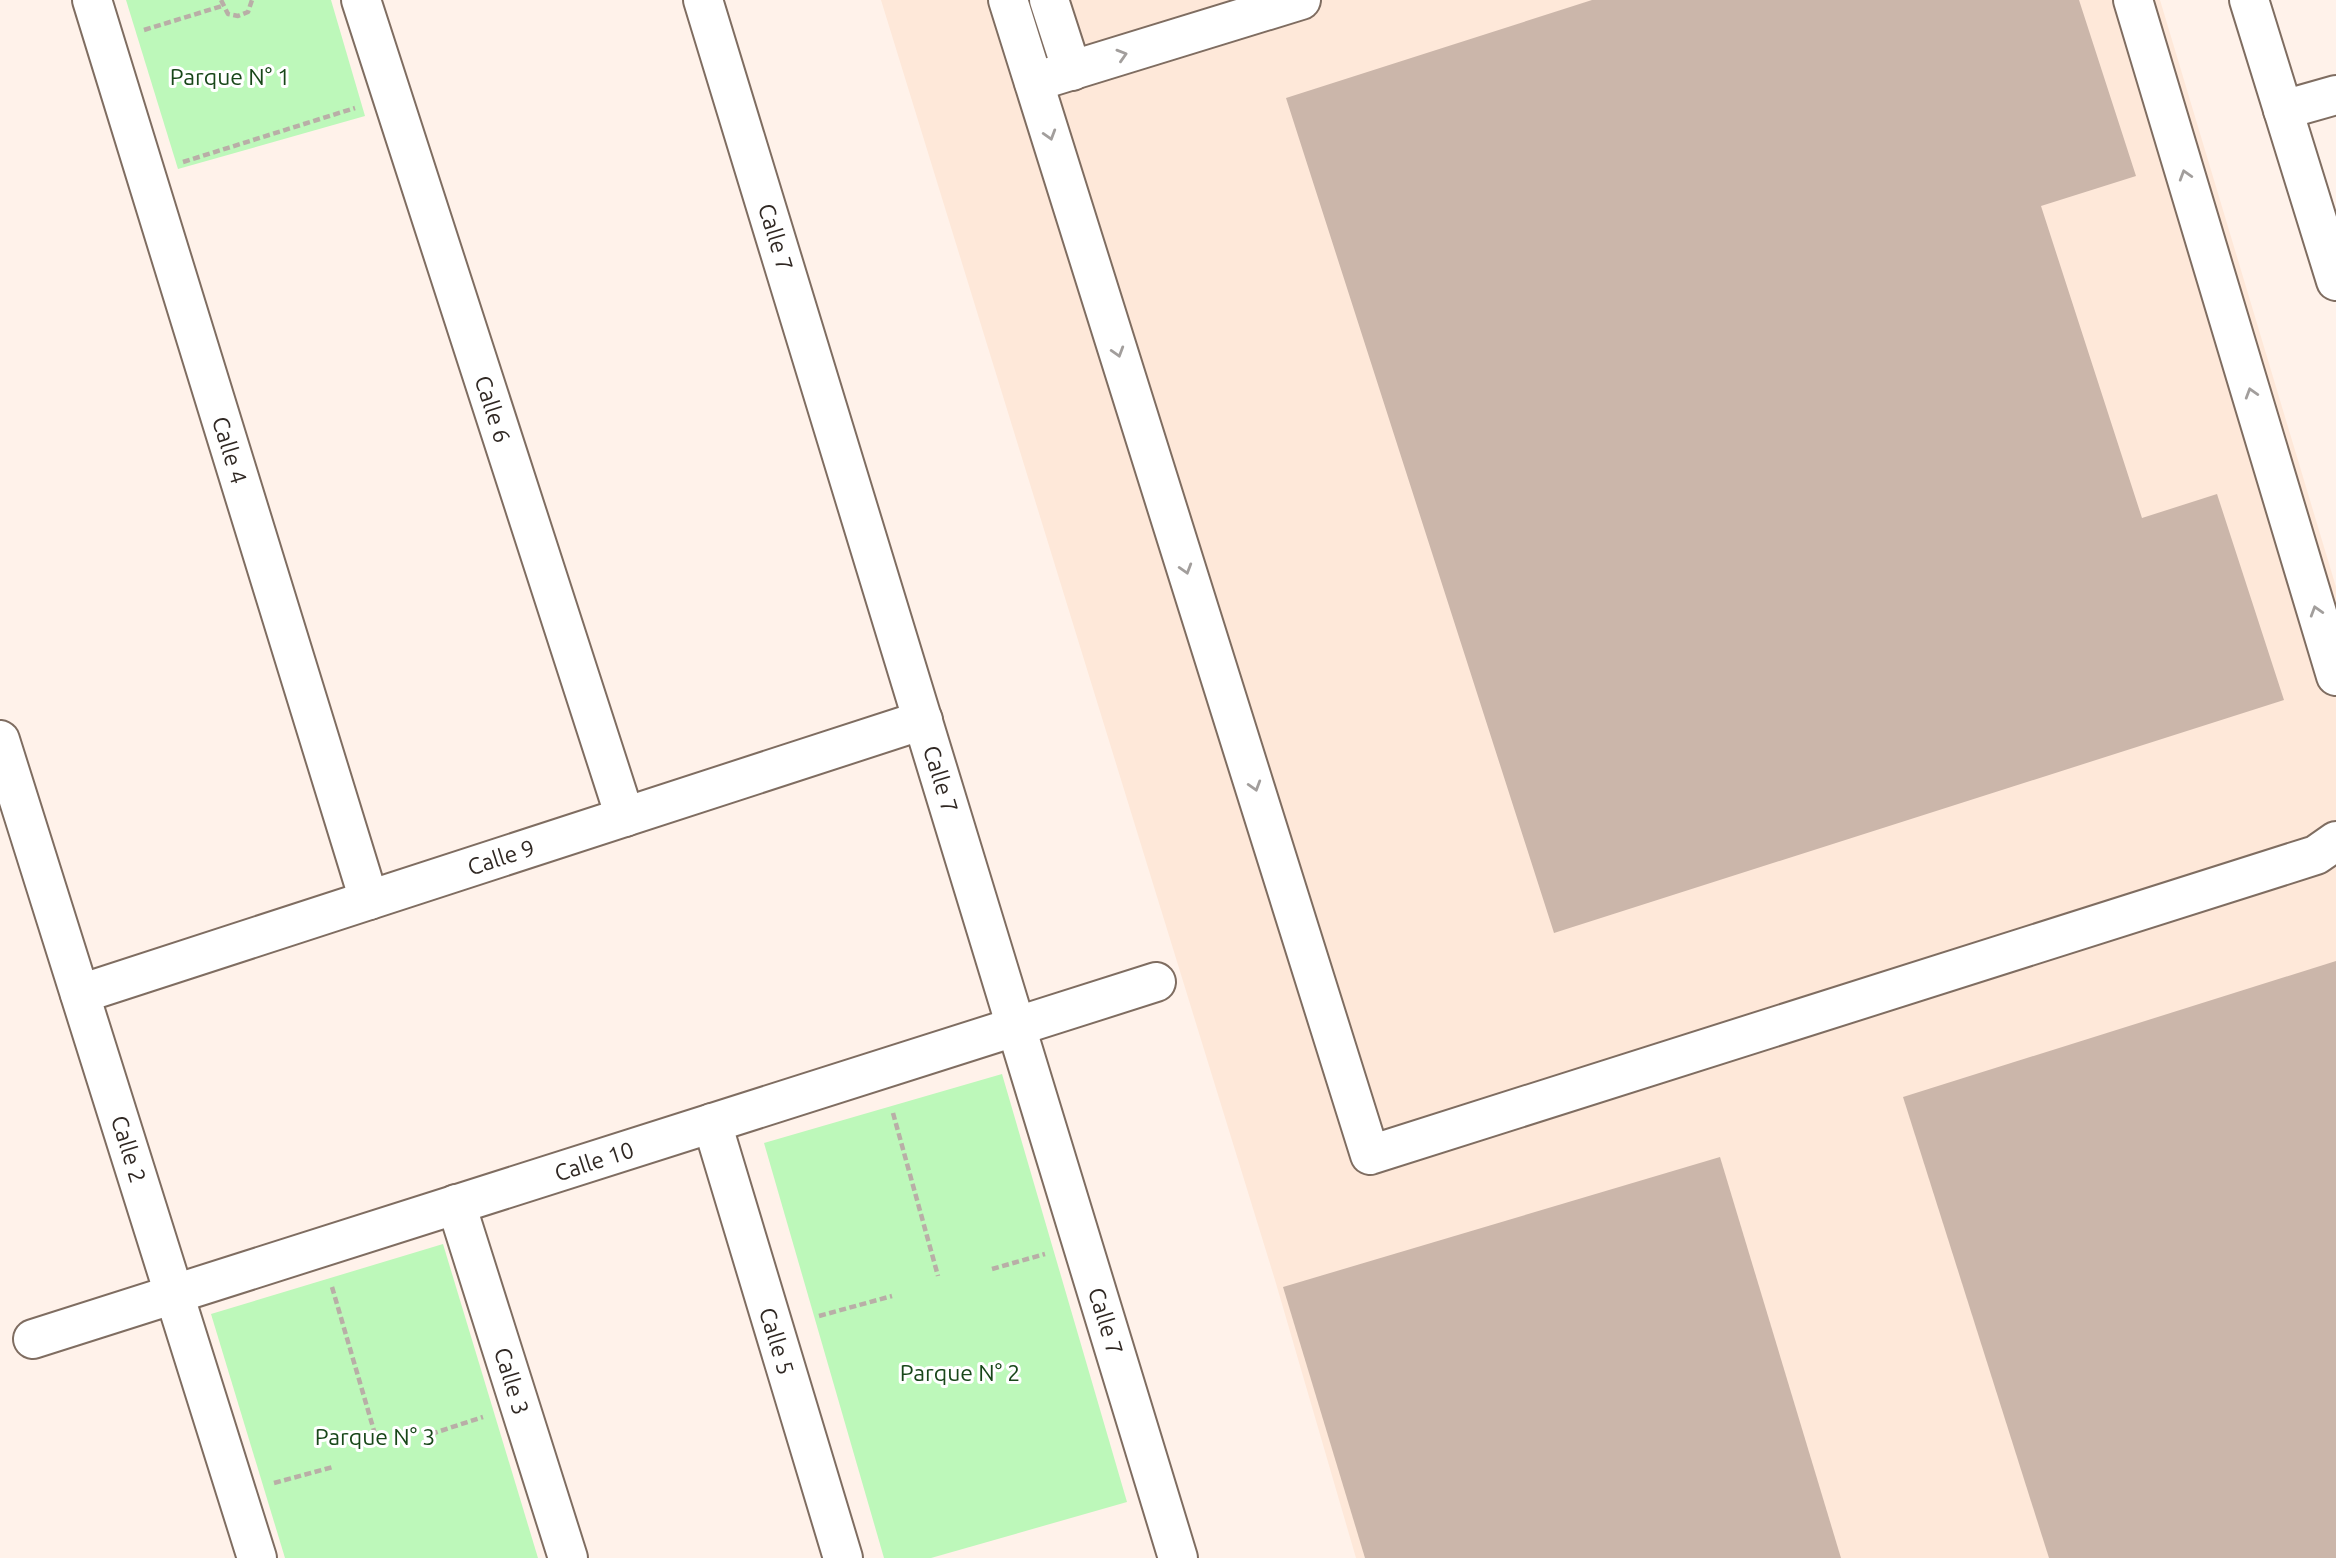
<svg xmlns="http://www.w3.org/2000/svg" width="2336" height="1558" viewBox="0 0 2336 1558" font-family="Ubuntu,sans-serif">
  <style>
    .built { fill: #fee8d9 }
    .green { fill: #bdf8ba }
    .building { fill: #cbb6aa }
    .lines { fill: none; stroke-linecap: round; stroke-linejoin: round }
    .minor-casing { stroke: #7f6d61; stroke-width: 42 }
    .path { stroke: #b9aea7; stroke-width: 4.5; stroke-dasharray: 7 3.5; stroke-linecap: butt }
    .minor { stroke: #fff; stroke-width: 38 }
    .oneway { stroke: #a29e9c }
    .labels { text-anchor: middle; dominant-baseline: central; stroke-width: 6; stroke-linejoin: round; paint-order: stroke }
    .park-label { font-size: 23px; fill: #184719; stroke: #fff }
    .street-label { font-size: 23px; fill: #302823; stroke: #fff }
  </style>
  <rect width="100%" height="100%" fill="#fff2ea"/>
  <polygon class="built" points="881,0 2160,0 2336,587 2336,1558 1356,1558 1275,1280"/>
  <g class="green">
    <polygon points="126,0 331,0 365,116 178,169"/>
    <polygon points="1002,1074 1127,1502 931,1558 884,1558 764,1143"/>
    <polygon points="443,1244 538,1558 285,1558 211,1314"/>
  </g>
  <g class="building">
    <polygon points="1592,0 2079,0 2136,176 2041,206 2142,518 2217,494 2284,700 1554,933 1286,98"/>
    <polygon points="2336,961 2336,1558 2049,1558 1903,1097"/>
    <polygon points="1720,1157 1841,1558 1365,1558 1283,1287"/>
  </g>
  <g class="lines">
    <g class="minor-casing">
      <g id="minor">
        <polyline points="92,0 369,900"/>
        <polyline points="361,0 625,817"/>
        <polyline points="703,0 1178,1558"/>
        <polyline points="1008,0 1370,1155 2316,855 2336,841"/>
        <polyline points="1049,0 1072,71"/>
        <polyline points="2133,0 2336,676"/>
        <polyline points="2249,0 2336,281"/>
        <polyline points="1034,82 1301,0"/>
        <polyline points="2283,110 2336,95"/>
        <polyline points="0,740 257,1558"/>
        <polyline points="80,994 923,720"/>
        <polyline points="712,1123 843,1558"/>
        <polyline points="456,1204 568,1558"/>
        <polyline points="33,1339 1156,982"/>
      </g>
    </g>
    <g class="path">
      <polyline points="221,0 228,14 238,16 248,12 252,0"/>
      <polyline points="144,30 222,6"/>
      <polyline points="183,162 355,108"/>
      <polyline points="893,1113 938,1276"/>
      <polyline points="992,1269 1045,1254"/>
      <polyline points="332,1287 377,1441"/>
      <polyline points="819,1316 892,1296"/>
      <polyline points="431,1434 483,1417"/>
      <polyline points="274,1483 333,1467"/>
    </g>
    <use href="#minor" class="minor"/>
  </g>
  <defs><path id="oneway-chevron" d="M-2-3.5L2.5 0L-2 3.5" fill="none" stroke-width="1.6" stroke-linecap="round" stroke-linejoin="round" transform="scale(1.75)"/></defs>
  <g class="oneway">
    <use href="#oneway-chevron" transform="translate(1122 55) rotate(-17)"/>
    <use href="#oneway-chevron" transform="translate(1050 135) rotate(73)"/>
    <use href="#oneway-chevron" transform="translate(2185 175) rotate(-107)"/>
    <use href="#oneway-chevron" transform="translate(1118 352) rotate(73)"/>
    <use href="#oneway-chevron" transform="translate(2251 393) rotate(-107)"/>
    <use href="#oneway-chevron" transform="translate(1186 569) rotate(73)"/>
    <use href="#oneway-chevron" transform="translate(2316 611) rotate(-107)"/>
    <use href="#oneway-chevron" transform="translate(1255 786) rotate(73)"/>
  </g>
  <g class="labels">
    <g class="park-label">
      <text x="230" y="76">Parque N° 1</text>
      <text x="960" y="1372">Parque N° 2</text>
      <text x="375" y="1436">Parque N° 3</text>
    </g>
    <g class="street-label">
      <text transform="translate(776 237) rotate(73)">Calle 7</text>
      <text transform="translate(493 409) rotate(72)">Calle 6</text>
      <text transform="translate(230 450) rotate(73)">Calle 4</text>
      <text transform="translate(941 779) rotate(73)">Calle 7</text>
      <text transform="translate(501 857) rotate(-18)">Calle 9</text>
      <text transform="translate(129 1149) rotate(73)">Calle 2</text>
      <text transform="translate(594 1161) rotate(-18)">Calle 10</text>
      <text transform="translate(1106 1321) rotate(73)">Calle 7</text>
      <text transform="translate(777 1341) rotate(73)">Calle 5</text>
      <text transform="translate(512 1381) rotate(73)">Calle 3</text>
    </g>
  </g>
</svg>
